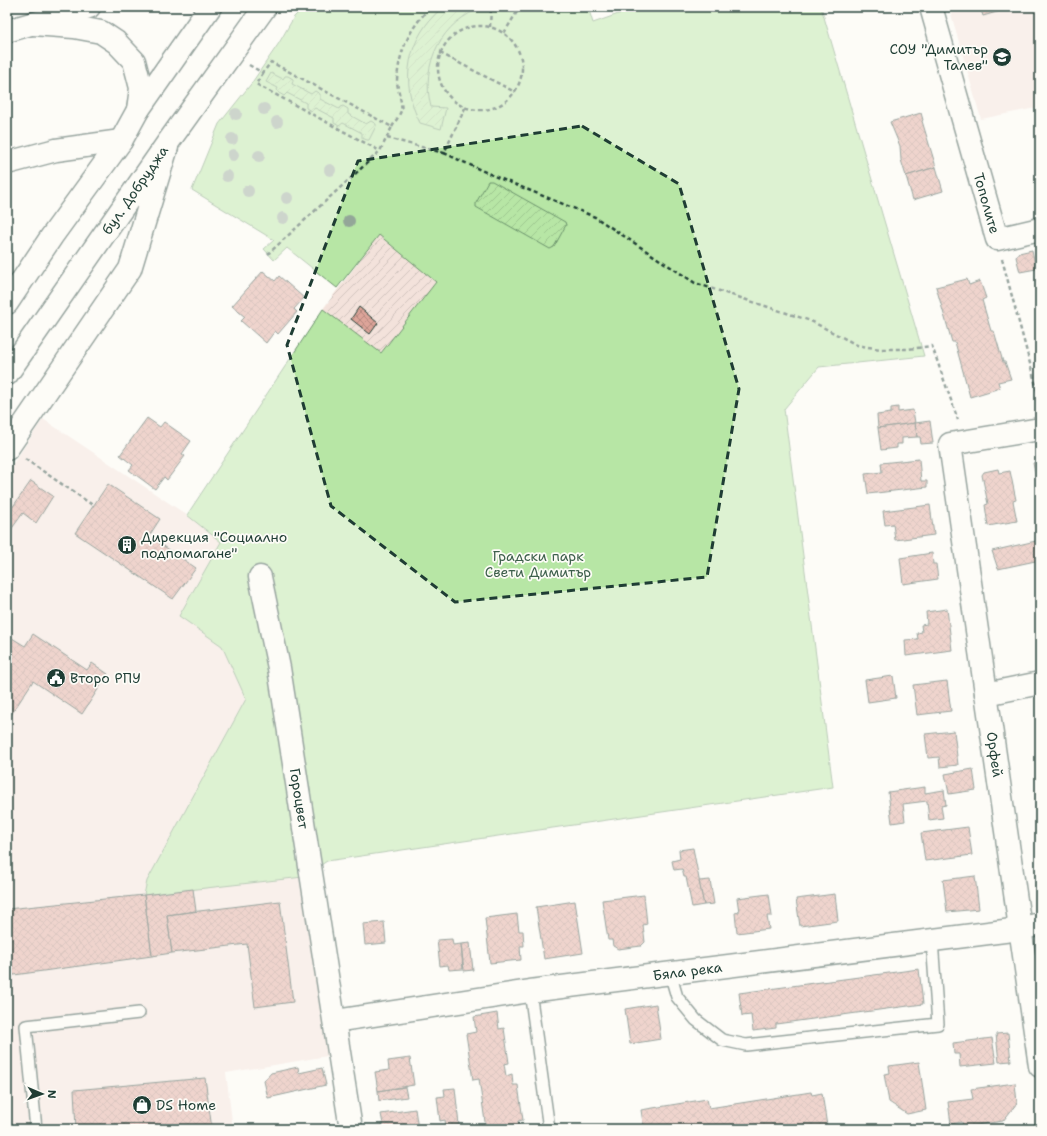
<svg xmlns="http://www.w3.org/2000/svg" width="1047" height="1136" viewBox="0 0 1047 1136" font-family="'Shantell Sans',sans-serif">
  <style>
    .built { fill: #f3e2db }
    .industrial { fill: url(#industrial-furrows) }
    .park { fill: #b7e6a5; stroke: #6b926c }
    .garden { fill: url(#garden-furrows); stroke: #6b926c }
    .building { fill: url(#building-cross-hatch); stroke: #1f3d34 }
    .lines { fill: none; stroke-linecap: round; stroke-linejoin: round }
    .service-casing { stroke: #1f3d34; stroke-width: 14 }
    .minor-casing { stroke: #1f3d34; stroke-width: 25 }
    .tertiary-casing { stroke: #1f3d34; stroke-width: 25 }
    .secondary-casing { stroke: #1f3d34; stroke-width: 25 }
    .path { stroke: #1f3d34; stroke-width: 2.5; stroke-dasharray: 4 3; stroke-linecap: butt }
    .service { stroke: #fdfcf7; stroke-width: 11 }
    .minor { stroke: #fdfcf7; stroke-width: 22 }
    .tertiary { stroke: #fdfcf7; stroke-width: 22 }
    .secondary { stroke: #fdfcf7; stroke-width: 22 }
    .tree { fill: #93a698 }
    .marked { fill: none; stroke: #1f3d34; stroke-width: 3; stroke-dasharray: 8 5; stroke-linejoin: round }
    .labels { text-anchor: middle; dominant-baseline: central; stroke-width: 3.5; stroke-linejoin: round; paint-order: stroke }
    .poi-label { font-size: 14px; fill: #1f3d34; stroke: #fdfcf7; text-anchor: start }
    .street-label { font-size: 14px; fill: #1f3d34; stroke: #fdfcf7 }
    .park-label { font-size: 14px; fill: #3d5f4b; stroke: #fdfcf7 }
  </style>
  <defs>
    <pattern id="industrial-furrows" width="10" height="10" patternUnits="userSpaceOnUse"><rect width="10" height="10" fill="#f3e2db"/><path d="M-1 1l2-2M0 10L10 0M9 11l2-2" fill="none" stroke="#d0c3bd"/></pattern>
    <pattern id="garden-furrows" width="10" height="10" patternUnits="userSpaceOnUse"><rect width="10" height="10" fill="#b7e6a5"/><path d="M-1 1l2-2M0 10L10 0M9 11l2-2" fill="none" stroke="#9dc68f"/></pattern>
    <pattern id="building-cross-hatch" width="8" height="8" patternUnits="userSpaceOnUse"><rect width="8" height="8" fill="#dda499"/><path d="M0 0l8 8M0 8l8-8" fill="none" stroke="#b3877e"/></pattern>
  </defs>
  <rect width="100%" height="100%" fill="#fdfcf7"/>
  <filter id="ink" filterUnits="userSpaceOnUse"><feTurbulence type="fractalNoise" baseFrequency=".025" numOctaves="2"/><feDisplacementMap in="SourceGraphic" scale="8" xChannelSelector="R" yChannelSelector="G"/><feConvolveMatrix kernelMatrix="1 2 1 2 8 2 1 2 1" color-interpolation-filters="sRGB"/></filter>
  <g filter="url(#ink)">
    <g class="built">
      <polygon points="949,7 1040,7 1040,107 981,119"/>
      <polygon points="43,419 187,515 221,542 180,616 222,646 246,699 147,881 144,894 303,877 327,1056 226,1073 233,1129 7,1129 7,473"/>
    </g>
    <polygon class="industrial" points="379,235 436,282 381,353 323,309"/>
    <polygon class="park" points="304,7 588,7 593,23 638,7 821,7 924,356 819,367 784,409 833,787 327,861 303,877 144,895 147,881 246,699 222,646 179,616 221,542 187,515 323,309 381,353 436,282 379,235 337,288 287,248 274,260 264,249 274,240 192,190 219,124 251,84 279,43 294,17"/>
    <g class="garden">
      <path d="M 443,7 L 485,7 C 441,20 420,65 431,107 L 446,108 L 441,129 L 420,123 C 399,82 407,37 443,7 Z"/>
      <polygon points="271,73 283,79 285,76 288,76 293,79 293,81 292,84 311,94 315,91 320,94 320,99 339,109 340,107 343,106 348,109 348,114 366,124 371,121 376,124 376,126 369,140 367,140 362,138 362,133 343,123 339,126 334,123 334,118 315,108 311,111 306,108 306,103 287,93 284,96 279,93 277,90 278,88 266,82"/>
      <polygon points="488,181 492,181 565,222 566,225 554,247 550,249 476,207 476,203"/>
    </g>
    <g class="building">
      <polygon points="980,7 1014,7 983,16"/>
      <polygon points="921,113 923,120 922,121 936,167 906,176 901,160 900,146 890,122"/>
      <polygon points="936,167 943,191 913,200 906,176"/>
      <polygon points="1032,250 1036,269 1020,272 1016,257 1019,253"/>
      <polygon points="263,271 275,281 279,276 304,298 294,309 297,312 278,334 275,331 266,343 241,321 245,317 232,306"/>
      <polygon points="967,279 969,285 980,281 986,298 982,300 991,331 994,331 1003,362 1005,362 1011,379 998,382 1000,388 970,397 955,342 952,342 936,287"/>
      <polygon points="359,307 378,323 370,334 351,319"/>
      <polygon points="898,407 898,412 913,410 915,423 878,428 877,415 891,413 891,408"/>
      <polygon points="147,418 160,427 164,422 191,441 182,454 185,456 167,480 164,477 155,489 129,470 133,465 120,455"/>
      <polygon points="930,421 933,443 921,444 920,437 917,437 915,423"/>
      <polygon points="915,423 917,437 902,438 902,444 897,444 897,448 881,450 878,428"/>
      <polygon points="919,459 921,481 927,481 927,487 868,494 865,474 882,472 881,463"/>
      <polygon points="1040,462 1040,497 1033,463"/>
      <polygon points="998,469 999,473 1010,471 1016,500 1013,501 1017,521 988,526 985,505 988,504 982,475 984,472"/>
      <polygon points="31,481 53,496 36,523 23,513 10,531 7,530 7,515"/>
      <polygon points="108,484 160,519 149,536 196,568 173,599 75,533"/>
      <polygon points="930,505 934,535 895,540 893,524 885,525 883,511"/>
      <polygon points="1040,540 1040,560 998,569 992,551"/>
      <polygon points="932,553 933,564 936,564 938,579 903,584 900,558"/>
      <polygon points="947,609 952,650 906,656 905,640 918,639 917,633 922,632 921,625 927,624 926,612"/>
      <polygon points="33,634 87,670 92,663 108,674 82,714 33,681 7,721 7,646 12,638 25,646"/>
      <polygon points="893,676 896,698 868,702 865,680"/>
      <polygon points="947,681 951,711 917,715 913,685"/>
      <polygon points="954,731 958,765 940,767 939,757 928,758 925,734"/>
      <polygon points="973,769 976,790 949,794 945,774"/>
      <polygon points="925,787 925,793 944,790 946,805 941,806 943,818 929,820 927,801 903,804 905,821 892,823 888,792"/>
      <polygon points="968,827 972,855 925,861 921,833"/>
      <polygon points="693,848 704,905 692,907 686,877 684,877 682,869 674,870 672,861 680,859 679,850"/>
      <polygon points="975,876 979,909 947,912 943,880"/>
      <polygon points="710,880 714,904 704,905 699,881"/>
      <polygon points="193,889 196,911 167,915 172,953 152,956 144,895"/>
      <polygon points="769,894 772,916 767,916 769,929 737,933 735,913 739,912 737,898"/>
      <polygon points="835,894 838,921 800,926 796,899"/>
      <polygon points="144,895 152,956 7,976 7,909"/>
      <polygon points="644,895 647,924 643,925 645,942 641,946 618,949 613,946 612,940 608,940 602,900"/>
      <polygon points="280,901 293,1002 255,1007 247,944 172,953 167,915"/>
      <polygon points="575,901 583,953 544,959 536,907"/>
      <polygon points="517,914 519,931 523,931 524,946 520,946 521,960 490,963 485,918"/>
      <polygon points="384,922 386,943 365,945 363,924"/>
      <polygon points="452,939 453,945 461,944 463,969 449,970 448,965 440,966 437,940"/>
      <polygon points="470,943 473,970 464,971 461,944"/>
      <polygon points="919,969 923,1004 776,1024 776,1028 753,1031 751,1015 742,1016 739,993"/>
      <polygon points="656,1004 661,1039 630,1044 625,1009"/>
      <polygon points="497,1013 499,1029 504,1028 509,1063 504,1064 506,1076 512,1074 513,1085 518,1085 523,1120 518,1121 520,1129 486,1129 479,1079 473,1080 466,1034 476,1032 474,1017"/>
      <polygon points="1008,1033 1011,1061 999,1062 996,1034"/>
      <polygon points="992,1038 996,1063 960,1067 959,1054 954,1054 953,1043"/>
      <polygon points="410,1058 414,1085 378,1091 375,1072 389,1070 388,1061"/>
      <polygon points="919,1062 926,1110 907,1114 889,1102 884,1074 890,1073 889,1066"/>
      <polygon points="298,1067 299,1073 322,1068 326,1085 268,1098 264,1081 271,1073"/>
      <polygon points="205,1078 212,1129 76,1129 74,1090"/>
      <polygon points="1015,1083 1017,1103 1003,1121 963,1127 962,1122 951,1124 948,1102 973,1099 971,1089"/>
      <polygon points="405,1087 407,1097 379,1101 378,1091"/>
      <polygon points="455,1088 459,1125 446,1127 445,1120 440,1121 437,1097 445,1096 444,1089"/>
      <polygon points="811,1092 812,1095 822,1093 827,1126 808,1129 644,1129 641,1110 707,1099 709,1108"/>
      <polygon points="415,1109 418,1129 384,1129 381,1114"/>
    </g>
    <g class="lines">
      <g class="service-casing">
        <g id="service">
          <polyline points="670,973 677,997 696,1020 722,1040 746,1045 938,1024 932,940"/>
          <polyline points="530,991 549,1129"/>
          <polyline points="36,1129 26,1026 139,1013"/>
        </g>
      </g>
      <g class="minor-casing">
        <g id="minor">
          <path id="s1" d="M 931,7 L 997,239 L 1040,229"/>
          <polyline points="7,163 56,150 121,141"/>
          <path id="s2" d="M 1040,429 L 950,444 L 1040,1066"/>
          <polyline points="7,449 130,269 167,147"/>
          <path id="s3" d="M 260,577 L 279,668 L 351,1129"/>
          <polyline points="986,694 1040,683"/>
          <path id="s4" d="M 335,1021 L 530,991 L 1020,929 L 1040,924"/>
        </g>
      </g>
      <g class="tertiary-casing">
        <polyline id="tertiary" points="7,31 89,7"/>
      </g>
      <g class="secondary-casing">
        <g id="secondary">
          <polyline points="33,24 74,27 101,32 116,42 134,61 141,88 138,110"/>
          <polyline points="7,303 52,236 121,141 138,110 210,7"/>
          <path id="s5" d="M 7,374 L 169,141 L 265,7"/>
        </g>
      </g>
      <g class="path">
        <circle cx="480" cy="68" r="42"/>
        <polyline points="490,27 491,7"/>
        <polyline points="504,33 520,7"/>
        <polyline points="440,53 515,92"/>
        <polyline points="249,65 263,73 271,62 392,127 380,151 268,254"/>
        <polyline points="263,73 256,84 380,151"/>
        <path d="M 392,127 C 395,122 399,116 401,111 C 403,103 397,89 397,80 C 399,51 410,27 431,7"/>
        <polyline points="387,138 444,153 465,108"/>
        <polyline points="444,153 494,176 595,217 695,283 811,321 857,345 880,349 908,349 932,346 958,420"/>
        <polyline points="1002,259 1040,401"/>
        <polyline points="25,459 94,506"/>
      </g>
      <use href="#service" class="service"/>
      <use href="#minor" class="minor"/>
      <use href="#tertiary" class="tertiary"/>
      <use href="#secondary" class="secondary"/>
    </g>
    <g class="tree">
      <circle cx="264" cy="109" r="6"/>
      <circle cx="236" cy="114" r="6"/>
      <circle cx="277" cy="122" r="6"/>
      <circle cx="232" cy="139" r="6"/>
      <circle cx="233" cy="155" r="6"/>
      <circle cx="259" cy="156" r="6"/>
      <circle cx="330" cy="170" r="6"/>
      <circle cx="227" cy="176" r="6"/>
      <circle cx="248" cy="191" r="6"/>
      <circle cx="287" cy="198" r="6"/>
      <circle cx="283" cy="218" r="6"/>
      <circle cx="349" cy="221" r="6"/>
    </g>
  </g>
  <path d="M0 0H1047V1136H0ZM 582,126 L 679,184 L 739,389 L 707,577 L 455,602 L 331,506 L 287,345 L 358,161 Z" fill="#fdfcf7" fill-opacity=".55" fill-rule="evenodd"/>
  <path class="marked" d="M 582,126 L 679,184 L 739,389 L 707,577 L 455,602 L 331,506 L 287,345 L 358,161 Z"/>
  <defs>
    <g id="school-disc" transform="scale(1)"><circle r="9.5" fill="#1f3d34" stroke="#fdfcf7"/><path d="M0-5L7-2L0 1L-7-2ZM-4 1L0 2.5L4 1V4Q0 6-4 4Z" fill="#fff"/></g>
    <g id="building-disc" transform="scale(1)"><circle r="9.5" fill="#1f3d34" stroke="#fdfcf7"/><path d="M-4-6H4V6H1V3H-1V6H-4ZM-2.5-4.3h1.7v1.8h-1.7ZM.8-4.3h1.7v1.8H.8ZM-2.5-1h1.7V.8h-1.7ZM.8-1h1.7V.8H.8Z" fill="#fff"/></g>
    <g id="civic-disc" transform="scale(1)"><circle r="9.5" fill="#1f3d34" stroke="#fdfcf7"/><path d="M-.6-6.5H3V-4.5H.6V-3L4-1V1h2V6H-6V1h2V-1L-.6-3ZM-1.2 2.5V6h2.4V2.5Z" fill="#fff"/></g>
    <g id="shop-disc" transform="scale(1)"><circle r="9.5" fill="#1f3d34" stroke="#fdfcf7"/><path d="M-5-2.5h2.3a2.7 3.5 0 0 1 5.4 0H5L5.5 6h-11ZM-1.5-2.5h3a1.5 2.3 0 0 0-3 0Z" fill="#fff"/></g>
  </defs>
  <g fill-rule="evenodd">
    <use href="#school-disc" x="1002" y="57"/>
    <use href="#building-disc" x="127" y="545"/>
    <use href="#civic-disc" x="56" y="678"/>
    <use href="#shop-disc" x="142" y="1105"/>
  </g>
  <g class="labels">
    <g class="poi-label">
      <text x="988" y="49" text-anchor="end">СОУ "Димитър<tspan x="988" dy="16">Талев"</tspan></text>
      <text x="141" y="537">Дирекция "Социално<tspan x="141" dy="16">подпомагане"</tspan></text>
      <text x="70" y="678">Второ РПУ</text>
      <text x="156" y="1105">DS Home</text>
    </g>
    <g class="street-label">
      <text stroke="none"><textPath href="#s5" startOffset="224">бул. Добруджа</textPath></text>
      <text stroke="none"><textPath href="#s1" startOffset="204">Тополите</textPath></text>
      <text stroke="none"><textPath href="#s2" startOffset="405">Орфей</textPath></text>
      <text stroke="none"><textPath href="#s3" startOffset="225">Гороцвет</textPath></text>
      <text stroke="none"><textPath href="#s4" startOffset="356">Бяла река</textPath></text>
    </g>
    <g class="park-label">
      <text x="538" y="556">Градски парк<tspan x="538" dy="16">Свети Димитър</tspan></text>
    </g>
  </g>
  <rect width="1047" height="1136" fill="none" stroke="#fdfcf7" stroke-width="24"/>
  <rect x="12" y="12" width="1023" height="1112" fill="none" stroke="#1f3d34" stroke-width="1.5" filter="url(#ink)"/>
  <g transform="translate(42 1094) rotate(92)" stroke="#fdfcf7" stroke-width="3" paint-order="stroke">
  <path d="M0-3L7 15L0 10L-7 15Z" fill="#1f3d34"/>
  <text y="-6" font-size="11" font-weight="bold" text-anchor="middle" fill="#1f3d34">N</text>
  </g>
</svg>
